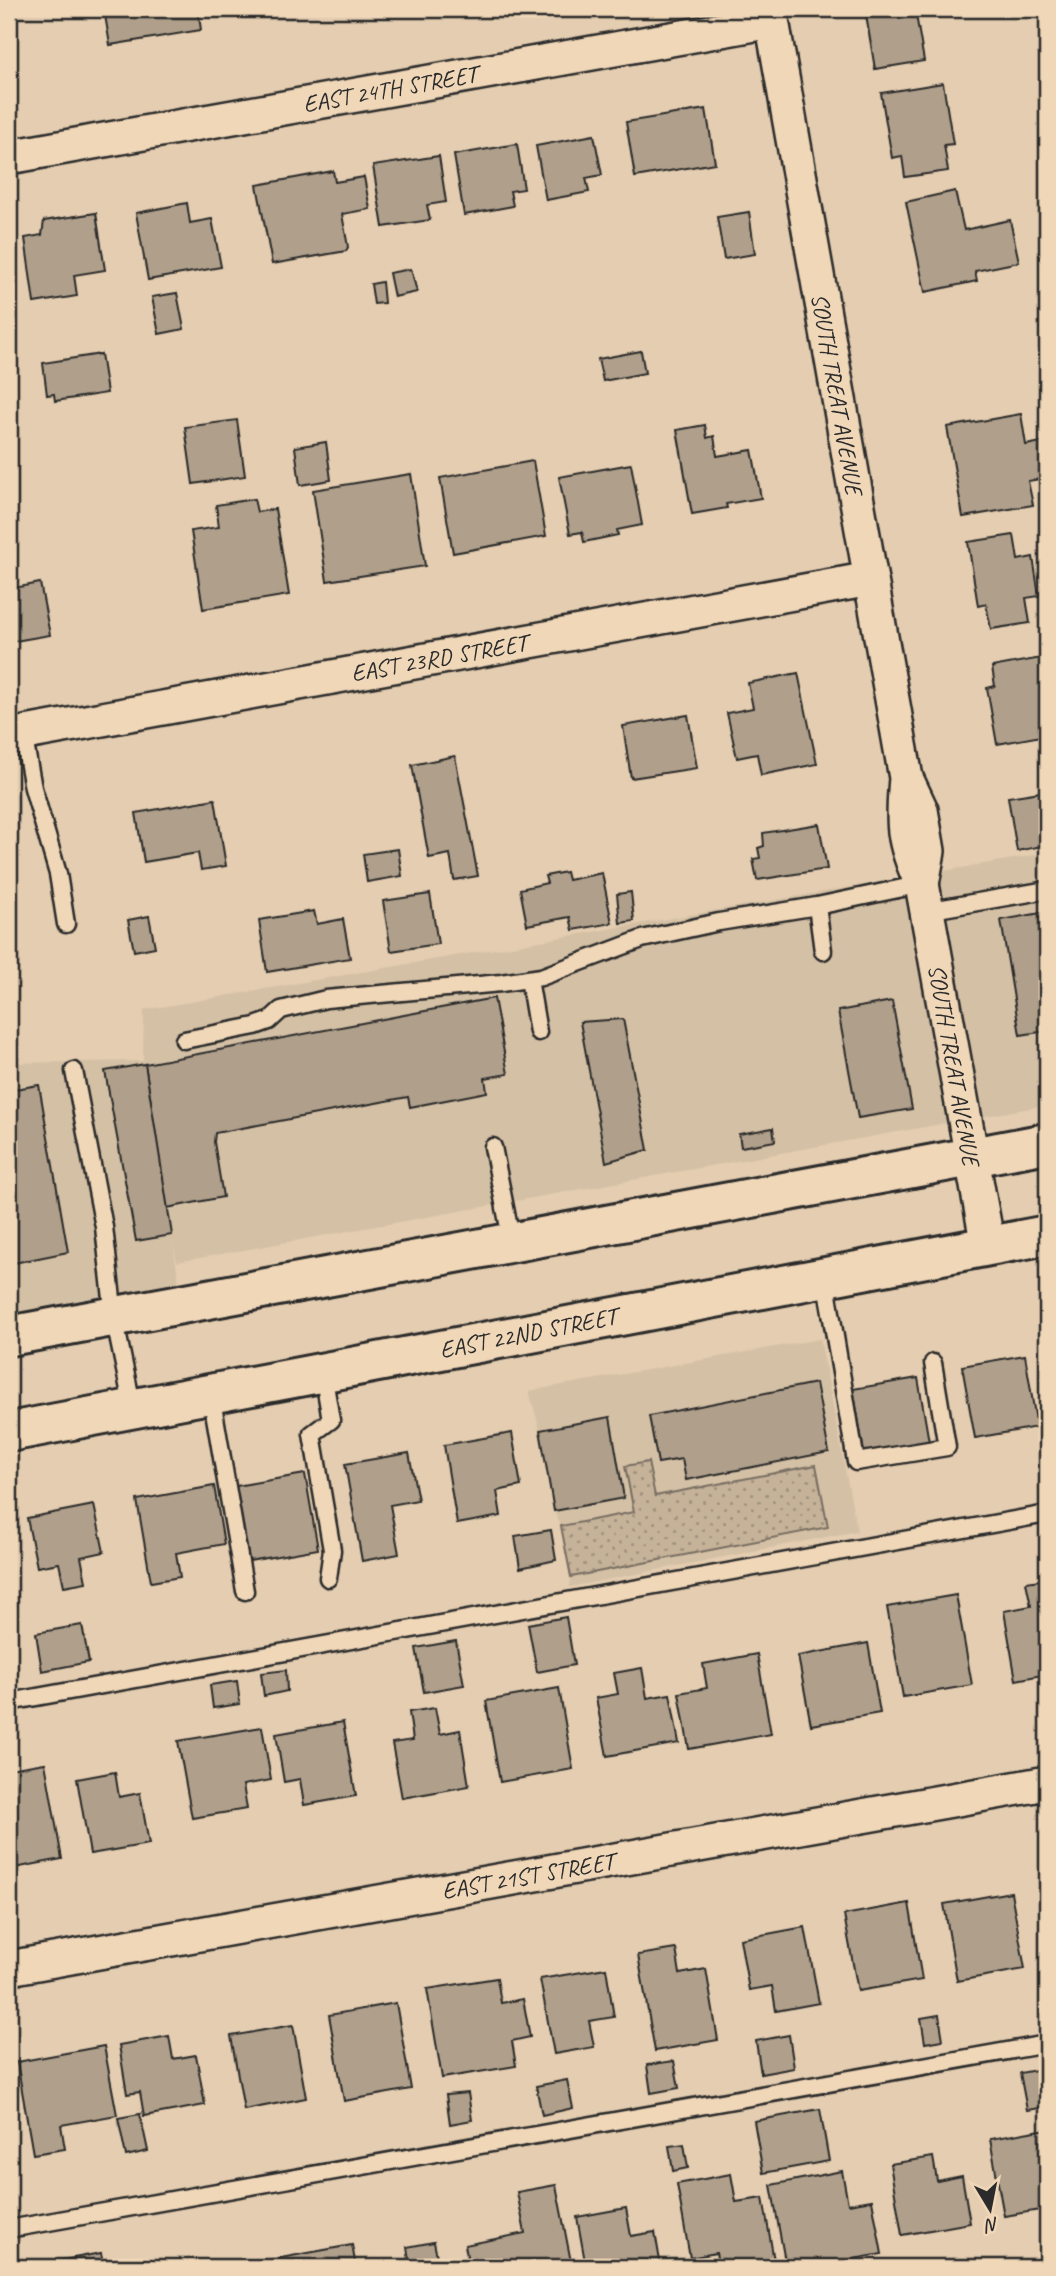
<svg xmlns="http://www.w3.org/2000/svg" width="1056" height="2276" viewBox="0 0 1056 2276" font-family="Caveat,sans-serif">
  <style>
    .built { fill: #d4c0a5 }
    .park { fill: url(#park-dots); stroke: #786e62; stroke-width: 2 }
    .building { fill: #b0a08b; stroke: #2b2b2b; stroke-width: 2 }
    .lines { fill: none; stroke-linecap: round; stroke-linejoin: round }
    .lane-casing { stroke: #2b2b2b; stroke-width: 21 }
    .street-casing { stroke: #2b2b2b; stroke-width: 38 }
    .primary-casing { stroke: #2b2b2b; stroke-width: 44 }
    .lane { stroke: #f0d7b8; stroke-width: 16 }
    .street { stroke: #f0d7b8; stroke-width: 33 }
    .primary { stroke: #f0d7b8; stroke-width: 38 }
    .labels { text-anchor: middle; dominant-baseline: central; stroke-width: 6; stroke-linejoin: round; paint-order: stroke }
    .street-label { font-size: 24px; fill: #2b2b2b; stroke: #f0d7b8 }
  </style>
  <defs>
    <pattern id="park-dots" width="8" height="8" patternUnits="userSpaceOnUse" patternTransform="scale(1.75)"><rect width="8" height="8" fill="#c5b299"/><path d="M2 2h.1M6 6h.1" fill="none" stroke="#a0917d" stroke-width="1.8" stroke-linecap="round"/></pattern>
  </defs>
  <rect width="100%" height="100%" fill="#e4cdb0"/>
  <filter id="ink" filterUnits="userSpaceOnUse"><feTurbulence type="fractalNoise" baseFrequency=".0143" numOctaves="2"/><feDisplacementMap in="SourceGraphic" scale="14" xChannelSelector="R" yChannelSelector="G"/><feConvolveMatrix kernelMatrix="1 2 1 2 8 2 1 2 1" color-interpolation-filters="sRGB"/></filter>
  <g filter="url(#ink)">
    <g class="built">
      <polygon points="1047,853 1047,1105 177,1262 173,1243 182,1304 9,1335 9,1063 143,1061 144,1010"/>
      <polygon points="820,1339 857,1531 570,1587 571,1577 561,1526 554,1511 540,1430 529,1391"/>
    </g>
    <polygon class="park" points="648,1462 655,1496 816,1465 828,1527 571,1577 561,1526 634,1512 625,1466"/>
    <g class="building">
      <polygon points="104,9 198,9 201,30 110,45"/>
      <polygon points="865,9 915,9 924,61 875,69"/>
      <polygon points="943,83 953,144 944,145 948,171 905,177 902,156 892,158 881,93"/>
      <polygon points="706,109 715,163 635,177 626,122"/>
      <polygon points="594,135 602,175 586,178 589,192 546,200 536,146"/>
      <polygon points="517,144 524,189 510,191 513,206 464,215 454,155"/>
      <polygon points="439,156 446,202 427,205 430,220 383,227 373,166"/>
      <polygon points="333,171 335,182 364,177 370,209 342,214 348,247 346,251 272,264 257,185"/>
      <polygon points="955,191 964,230 1010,220 1019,262 975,271 977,281 925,292 906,202"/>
      <polygon points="187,203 190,223 212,219 221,267 148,280 136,213"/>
      <polygon points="749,212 755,254 724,259 717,217"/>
      <polygon points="96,213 105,270 74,275 77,296 34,303 25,238 42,235 44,221"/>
      <polygon points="411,269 417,292 394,297 389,273"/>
      <polygon points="382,282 384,303 374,304 371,284"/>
      <polygon points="177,293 184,329 159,334 152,297"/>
      <polygon points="641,351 645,373 603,381 598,359"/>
      <polygon points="101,354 107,393 55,401 54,394 47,395 43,363"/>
      <polygon points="1021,414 1026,445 1047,441 1047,478 1028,481 1033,505 963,517 947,427"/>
      <polygon points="237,420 245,476 193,484 185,427"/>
      <polygon points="705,425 707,438 714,436 717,456 752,450 761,498 726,504 727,508 692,514 677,430"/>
      <polygon points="326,442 331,480 300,485 295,447"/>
      <polygon points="533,461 546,536 453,553 440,478"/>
      <polygon points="631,464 642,525 617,530 618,535 584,542 582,532 570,534 559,477"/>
      <polygon points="411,474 425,566 327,581 313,490"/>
      <polygon points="254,499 257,512 275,509 289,595 203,609 191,531 219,527 216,505"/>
      <polygon points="1014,535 1018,560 1033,557 1039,596 1026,598 1030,623 991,629 986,604 978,606 968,542"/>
      <polygon points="40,583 50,635 9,642 9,589"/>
      <polygon points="1047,657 1047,735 997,744 987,688 995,686 992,667"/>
      <polygon points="798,673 817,764 761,775 757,754 737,758 727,713 753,708 748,683"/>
      <polygon points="688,715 697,768 631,778 623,726"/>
      <polygon points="455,756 478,876 454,880 450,854 429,858 412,765"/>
      <polygon points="1047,791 1047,845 1017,851 1008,797"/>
      <polygon points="215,799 226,866 201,870 198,853 144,862 136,813"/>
      <polygon points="819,824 827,869 757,880 753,859 760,858 758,848 764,846 763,833"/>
      <polygon points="398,849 402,876 367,882 363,854"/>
      <polygon points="566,872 568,880 602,873 612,923 573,930 570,917 527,925 520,889 547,883 545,876"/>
      <polygon points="631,892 634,921 620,923 617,894"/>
      <polygon points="430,894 438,944 391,951 383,901"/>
      <polygon points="314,911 317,924 343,919 350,958 267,972 259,920"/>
      <polygon points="1047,912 1047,1031 1020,1035 1001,920"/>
      <polygon points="149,916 155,947 134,951 128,920"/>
      <polygon points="494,998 508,1074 485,1078 487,1092 410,1107 408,1097 215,1133 214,1142 223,1197 167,1208 145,1064"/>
      <polygon points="892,1001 912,1109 858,1118 838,1011"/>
      <polygon points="623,1019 648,1150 606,1162 580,1022"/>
      <polygon points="145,1064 172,1235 136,1241 105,1071"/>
      <polygon points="39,1085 68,1252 9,1264 9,1090"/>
      <polygon points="773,1128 775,1141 741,1147 739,1134"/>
      <polygon points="1025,1355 1037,1427 975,1438 962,1366"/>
      <polygon points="918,1378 929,1442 864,1453 853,1389"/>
      <polygon points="816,1383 829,1452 686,1480 682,1459 658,1463 649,1416"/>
      <polygon points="610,1417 624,1498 554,1511 540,1430"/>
      <polygon points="512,1433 521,1486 497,1491 501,1516 457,1524 444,1445"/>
      <polygon points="409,1453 418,1500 390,1505 399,1554 362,1561 345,1464"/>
      <polygon points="305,1474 318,1549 249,1561 236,1486"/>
      <polygon points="214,1486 224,1544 176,1553 180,1577 151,1582 137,1500"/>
      <polygon points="94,1505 104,1552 81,1557 86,1582 64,1586 59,1563 37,1567 27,1518"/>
      <polygon points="551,1530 556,1560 520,1568 515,1536"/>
      <polygon points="1047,1579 1047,1674 1016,1680 1004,1611 1031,1606 1026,1582"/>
      <polygon points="956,1595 972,1685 903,1697 887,1607"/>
      <polygon points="566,1617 574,1665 537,1672 528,1624"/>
      <polygon points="82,1625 89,1662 42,1671 36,1633"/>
      <polygon points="456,1641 464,1685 424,1692 416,1648"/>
      <polygon points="868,1643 880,1713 811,1725 798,1656"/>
      <polygon points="757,1654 771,1734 689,1749 679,1693 707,1688 703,1664"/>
      <polygon points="642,1668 647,1698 670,1694 679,1743 607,1756 596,1698 618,1694 614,1673"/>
      <polygon points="286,1670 287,1691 264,1696 261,1673"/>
      <polygon points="237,1681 240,1704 213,1708 210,1685"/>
      <polygon points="559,1688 573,1769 500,1782 486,1701"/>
      <polygon points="435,1708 440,1734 460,1730 469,1786 402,1798 392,1743 413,1740 409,1712"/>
      <polygon points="343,1722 356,1796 304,1805 300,1779 284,1782 276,1734"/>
      <polygon points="262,1727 271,1780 243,1785 247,1809 192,1818 178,1741"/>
      <polygon points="45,1763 62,1859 9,1869 9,1769"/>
      <polygon points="115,1772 119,1797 140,1793 149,1844 90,1854 77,1779"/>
      <polygon points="1011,1892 1025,1969 957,1981 944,1904"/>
      <polygon points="909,1903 922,1980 858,1991 844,1915"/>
      <polygon points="805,1927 819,2003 776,2011 772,1986 749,1990 740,1939"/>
      <polygon points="676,1949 680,1974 706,1969 718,2040 655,2051 638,1955"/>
      <polygon points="606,1968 614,2017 589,2021 594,2047 554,2054 540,1979"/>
      <polygon points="497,1978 501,2003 523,1999 530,2037 512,2041 516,2066 442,2078 427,1989"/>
      <polygon points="396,2003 411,2089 344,2101 329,2015"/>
      <polygon points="939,2015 943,2040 925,2043 921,2018"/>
      <polygon points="293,2025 306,2098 244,2110 231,2036"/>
      <polygon points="789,2035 794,2068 761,2074 756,2041"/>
      <polygon points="169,2036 173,2059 196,2055 205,2105 144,2116 140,2092 127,2094 119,2045"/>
      <polygon points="104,2046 117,2115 61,2125 65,2149 33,2154 17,2062"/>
      <polygon points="674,2061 679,2088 651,2093 647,2065"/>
      <polygon points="1047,2068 1047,2107 1027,2110 1020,2073"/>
      <polygon points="567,2080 573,2108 542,2115 536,2086"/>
      <polygon points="468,2093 472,2120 450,2124 446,2095"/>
      <polygon points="820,2109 829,2161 763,2173 754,2121"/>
      <polygon points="140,2114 148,2151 126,2156 118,2118"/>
      <polygon points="1047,2129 1047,2209 1004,2216 990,2139"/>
      <polygon points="684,2144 688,2168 673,2171 669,2146"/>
      <polygon points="933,2157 937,2181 962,2176 970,2223 902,2235 890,2164"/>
      <polygon points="842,2171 848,2204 872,2200 882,2254 809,2267 786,2267 771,2185"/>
      <polygon points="731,2174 736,2202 763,2198 775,2266 719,2267 716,2253 690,2258 677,2184"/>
      <polygon points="556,2185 572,2267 469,2267 465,2245 525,2233 517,2192"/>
      <polygon points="626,2208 631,2236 655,2232 661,2267 586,2267 577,2217"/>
      <polygon points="434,2242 439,2267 410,2267 407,2247"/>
      <polygon points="352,2245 356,2267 265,2267 264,2261"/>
      <polygon points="101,2253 104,2267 53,2267 52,2262"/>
    </g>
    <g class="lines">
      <g class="lane-casing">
        <g id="lane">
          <polyline points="23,733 33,788 58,874 66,924"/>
          <polyline points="817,906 823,951"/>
          <polyline points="926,911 1047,890"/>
          <polyline points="529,979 538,1032"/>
          <polyline points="184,1040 255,1026 269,1021 281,1010 326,999 501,983 541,977 642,939 719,922 817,906 922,884"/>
          <polyline points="74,1071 104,1227 114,1317 133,1409"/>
          <polyline points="493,1147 512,1243"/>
          <polyline points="825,1277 856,1462 947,1447 933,1363"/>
          <polyline points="323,1373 331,1420 312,1434 332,1550 328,1578"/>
          <polyline points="211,1394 245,1591"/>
          <polyline points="9,1702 1047,1514"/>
          <polyline points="9,2229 1047,2044"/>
        </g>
      </g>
      <g class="street-casing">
        <g id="street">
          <path d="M 770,9 L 906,778 L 921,810 L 928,851 L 922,884 C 902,841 902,824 906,778"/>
          <polyline points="9,157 772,21"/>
          <polyline points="9,736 870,579"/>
          <polyline points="922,884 988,1246"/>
          <polyline points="9,1968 1047,1783"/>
        </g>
      </g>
      <g class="primary-casing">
        <g id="primary">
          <polyline points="9,1336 1047,1143"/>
          <polyline points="9,1432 1047,1235"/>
        </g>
      </g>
      <use href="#lane" class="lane"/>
      <use href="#street" class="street"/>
      <use href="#primary" class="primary"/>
    </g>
  </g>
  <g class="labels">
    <g class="street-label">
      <text transform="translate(390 89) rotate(-10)">EAST 24TH STREET</text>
      <text transform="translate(837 394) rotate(80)">SOUTH TREAT AVENUE</text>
      <text transform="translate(439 658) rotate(-10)">EAST 23RD STREET</text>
      <text transform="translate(954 1065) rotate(80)">SOUTH TREAT AVENUE</text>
      <text transform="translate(528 1333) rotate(-11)">EAST 22ND STREET</text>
      <text transform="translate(528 1876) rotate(-10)">EAST 21ST STREET</text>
    </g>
  </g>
  <rect width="1056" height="2276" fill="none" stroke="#f0d7b8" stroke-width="35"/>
  <rect x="18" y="18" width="1021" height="2241" fill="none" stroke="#2b2b2b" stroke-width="2.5" filter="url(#ink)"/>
  <g transform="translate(990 2209) rotate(170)" stroke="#f0d7b8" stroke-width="5" paint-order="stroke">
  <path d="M0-5L12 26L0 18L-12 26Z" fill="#2b2b2b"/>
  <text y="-10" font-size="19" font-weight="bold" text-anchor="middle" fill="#2b2b2b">N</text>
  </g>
</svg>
